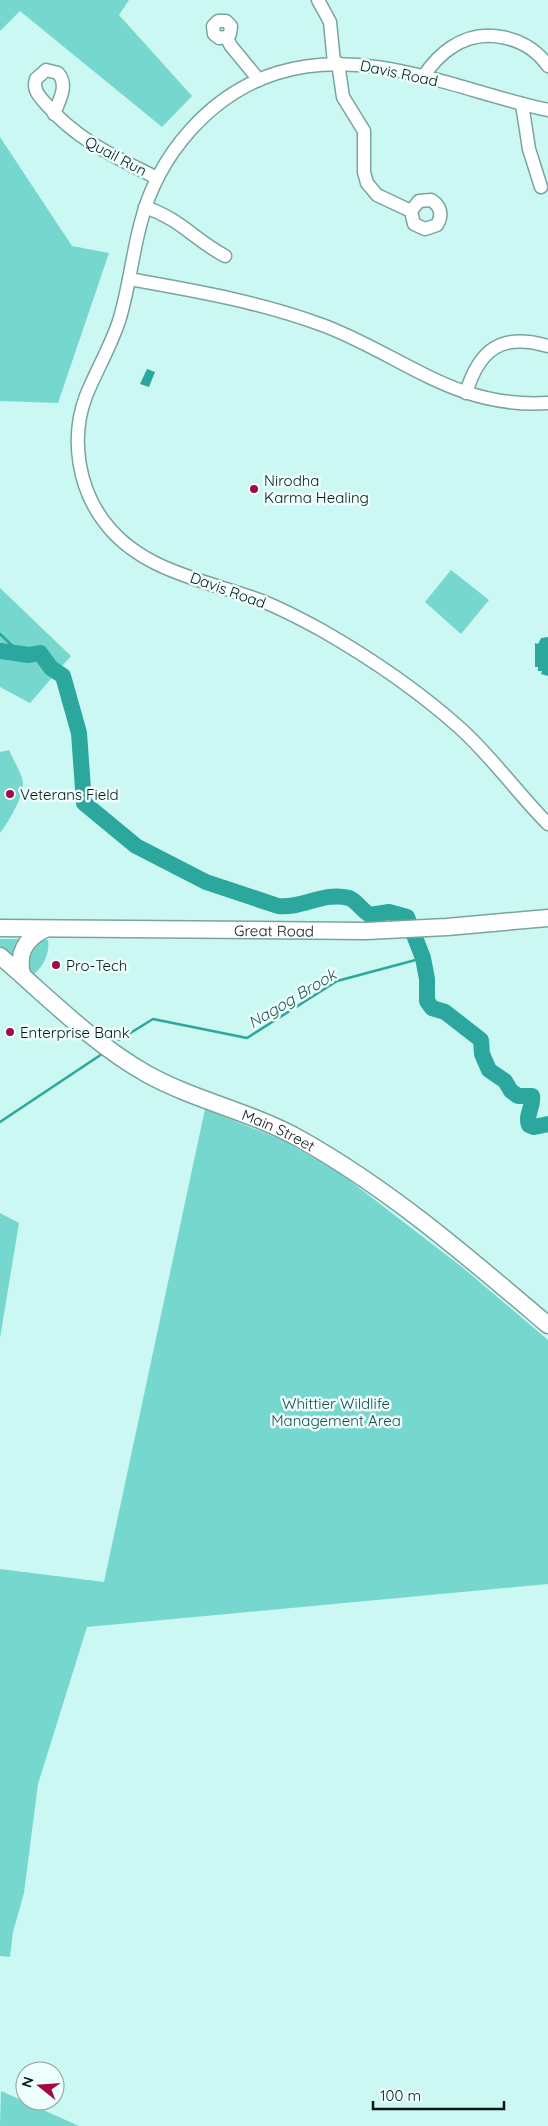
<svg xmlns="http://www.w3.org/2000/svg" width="548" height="2126" viewBox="0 0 548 2126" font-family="Quicksand,sans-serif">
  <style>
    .green { fill: #75d7cd }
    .water { fill: #2ba79d }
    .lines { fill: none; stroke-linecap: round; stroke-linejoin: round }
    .stream { stroke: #2ba79d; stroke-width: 2.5 }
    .river { stroke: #2ba79d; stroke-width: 16 }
    .minor-casing { stroke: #7aa49f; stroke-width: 15 }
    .major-casing { stroke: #7aa49f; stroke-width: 19 }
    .minor { stroke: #fff; stroke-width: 12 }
    .major { stroke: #fff; stroke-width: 16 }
    .poi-dot { fill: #a20947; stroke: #edfefc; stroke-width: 2 }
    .labels { text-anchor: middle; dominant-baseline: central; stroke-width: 5; stroke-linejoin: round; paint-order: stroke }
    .street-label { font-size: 15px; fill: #061614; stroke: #edfefc }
    .poi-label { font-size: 15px; fill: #061614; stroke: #edfefc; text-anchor: start }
    .park-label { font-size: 15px; fill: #184b47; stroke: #edfefc }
    .water-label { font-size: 16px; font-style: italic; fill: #285954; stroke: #edfefc }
  </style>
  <rect width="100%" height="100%" fill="#cbf8f2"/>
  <g class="green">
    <polygon points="0,0 129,0 119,15 192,96 162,127 20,11 0,31"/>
    <polygon points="0,137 72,246 109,253 58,403 0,401"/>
    <polygon points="451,570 489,600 461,634 425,602"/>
    <polygon points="0,588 71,656 30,703 0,687"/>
    <path d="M 9,750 C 13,760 22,773 23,783 C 24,796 8,823 0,833 L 0,752 Z"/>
    <polygon points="0,939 24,939 16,960 0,946"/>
    <path d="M 41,940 L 48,940 C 50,952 44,966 34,974 L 29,969 L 26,961 L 34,942 Z"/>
    <polygon points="205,1109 284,1141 341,1174 462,1267 548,1340 548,1584 87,1627 38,1784 24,1893 13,1932 10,1957 0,1956 0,1569 104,1582"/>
    <polygon points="0,1213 19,1223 0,1338"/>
    <polygon points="1,2091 79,2126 0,2126"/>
  </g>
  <g class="water">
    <polygon points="147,369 155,372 149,387 140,384"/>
    <polygon points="548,637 548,676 541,674 542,671 538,671 538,667 535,667 535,643 538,644 541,638"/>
  </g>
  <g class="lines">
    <g class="stream">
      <polyline points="0,634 19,652"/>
      <polyline points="119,1040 153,1019 247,1038 337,981 423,958"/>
      <polyline points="0,1122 102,1054"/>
    </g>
    <path class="river" d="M 0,651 L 29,655 L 40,653 L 51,668 L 63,676 L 79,733 L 84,803 L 136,846 L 206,882 L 278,906 C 302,909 324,891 349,898 C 356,900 362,911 370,915 L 389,912 L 407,917 L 423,958 L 427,979 L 427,1001 L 432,1008 L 445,1012 L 481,1040 L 482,1054 L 489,1070 L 505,1081 L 511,1091 L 518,1096 L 532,1096 C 534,1106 525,1115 529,1125 L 534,1127 L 548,1124"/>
    <g class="minor-casing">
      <g id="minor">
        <polyline points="318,0 330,22 334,63"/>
        <polyline points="226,37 230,34 231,26 226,21 218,21 213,26 214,34 219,38 226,37 231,46 259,80"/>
        <path d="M 338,63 L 343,97 L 364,131 L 364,172 L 367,183 L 377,195 L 411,211 L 419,201 L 431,200 C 441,206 443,215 437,225 L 425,229 L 414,224 L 411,211"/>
        <path d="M 423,77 C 431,65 439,55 452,47 C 483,26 527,36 548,66"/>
        <polyline points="522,104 529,149 541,187"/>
        <path d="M 548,110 C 459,91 368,45 277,73 C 210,94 158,155 141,222 C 132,255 129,289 119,321 C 110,348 96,371 86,396 C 70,438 78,489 106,524 C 143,572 209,581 262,601 C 282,609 303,620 323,631 C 370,658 421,693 461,729 C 493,758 518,794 548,824"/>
        <path d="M 54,114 C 59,100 69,86 58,73 L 46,70 L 36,79 C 32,90 40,97 47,105 C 78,141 116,157 157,178"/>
        <path d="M 145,207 C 180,219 194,239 225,256"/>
        <path d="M 129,279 C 196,291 261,302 325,326 C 405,357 456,409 548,403"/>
        <path d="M 466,393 C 479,350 501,332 548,346"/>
      </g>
    </g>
    <g class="major-casing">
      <g id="major">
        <path id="s1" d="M 0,928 L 366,931 L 447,927 L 548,918"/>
        <path id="s2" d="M 0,956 C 48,997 92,1043 147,1074 C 196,1101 252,1112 300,1139 C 391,1190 469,1258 548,1325"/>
        <path d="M 22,975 C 17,953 25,939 45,929"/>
      </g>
    </g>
    <use href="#minor" class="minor"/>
    <use href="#major" class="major"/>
  </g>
  <g class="poi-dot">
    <circle cx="254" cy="489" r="5"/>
    <circle cx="10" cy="794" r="5"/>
    <circle cx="56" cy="965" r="5"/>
    <circle cx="10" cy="1032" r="5"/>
  </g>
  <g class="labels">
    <g class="street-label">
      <text transform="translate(399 73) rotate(12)">Davis Road</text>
      <text transform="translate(116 156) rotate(28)">Quail Run</text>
      <text transform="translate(228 590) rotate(20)">Davis Road</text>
      <text stroke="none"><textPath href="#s1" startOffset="274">Great Road</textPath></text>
      <text stroke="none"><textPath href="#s2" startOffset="332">Main Street</textPath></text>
    </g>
    <g class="poi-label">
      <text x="264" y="480">Nirodha<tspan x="264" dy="17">Karma Healing</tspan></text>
      <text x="20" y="794">Veterans Field</text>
      <text x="66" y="965">Pro-Tech</text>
      <text x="20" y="1032">Enterprise Bank</text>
    </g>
    <g class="park-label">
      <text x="336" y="1403">Whittier Wildlife<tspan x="336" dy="17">Management Area</tspan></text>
    </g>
    <g class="water-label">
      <text transform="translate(292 998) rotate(-31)">Nagog Brook</text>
    </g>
  </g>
  <g transform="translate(40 2086) rotate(287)"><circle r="24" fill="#edfefc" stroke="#91a19f"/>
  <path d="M0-4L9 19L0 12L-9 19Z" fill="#a20947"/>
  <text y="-8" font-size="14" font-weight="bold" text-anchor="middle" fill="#061614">N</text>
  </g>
  <path d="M373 2101v8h131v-8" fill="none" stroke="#061614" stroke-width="2.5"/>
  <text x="380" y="2101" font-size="15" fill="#061614" stroke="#edfefc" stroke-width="4" paint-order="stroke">100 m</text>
</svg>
